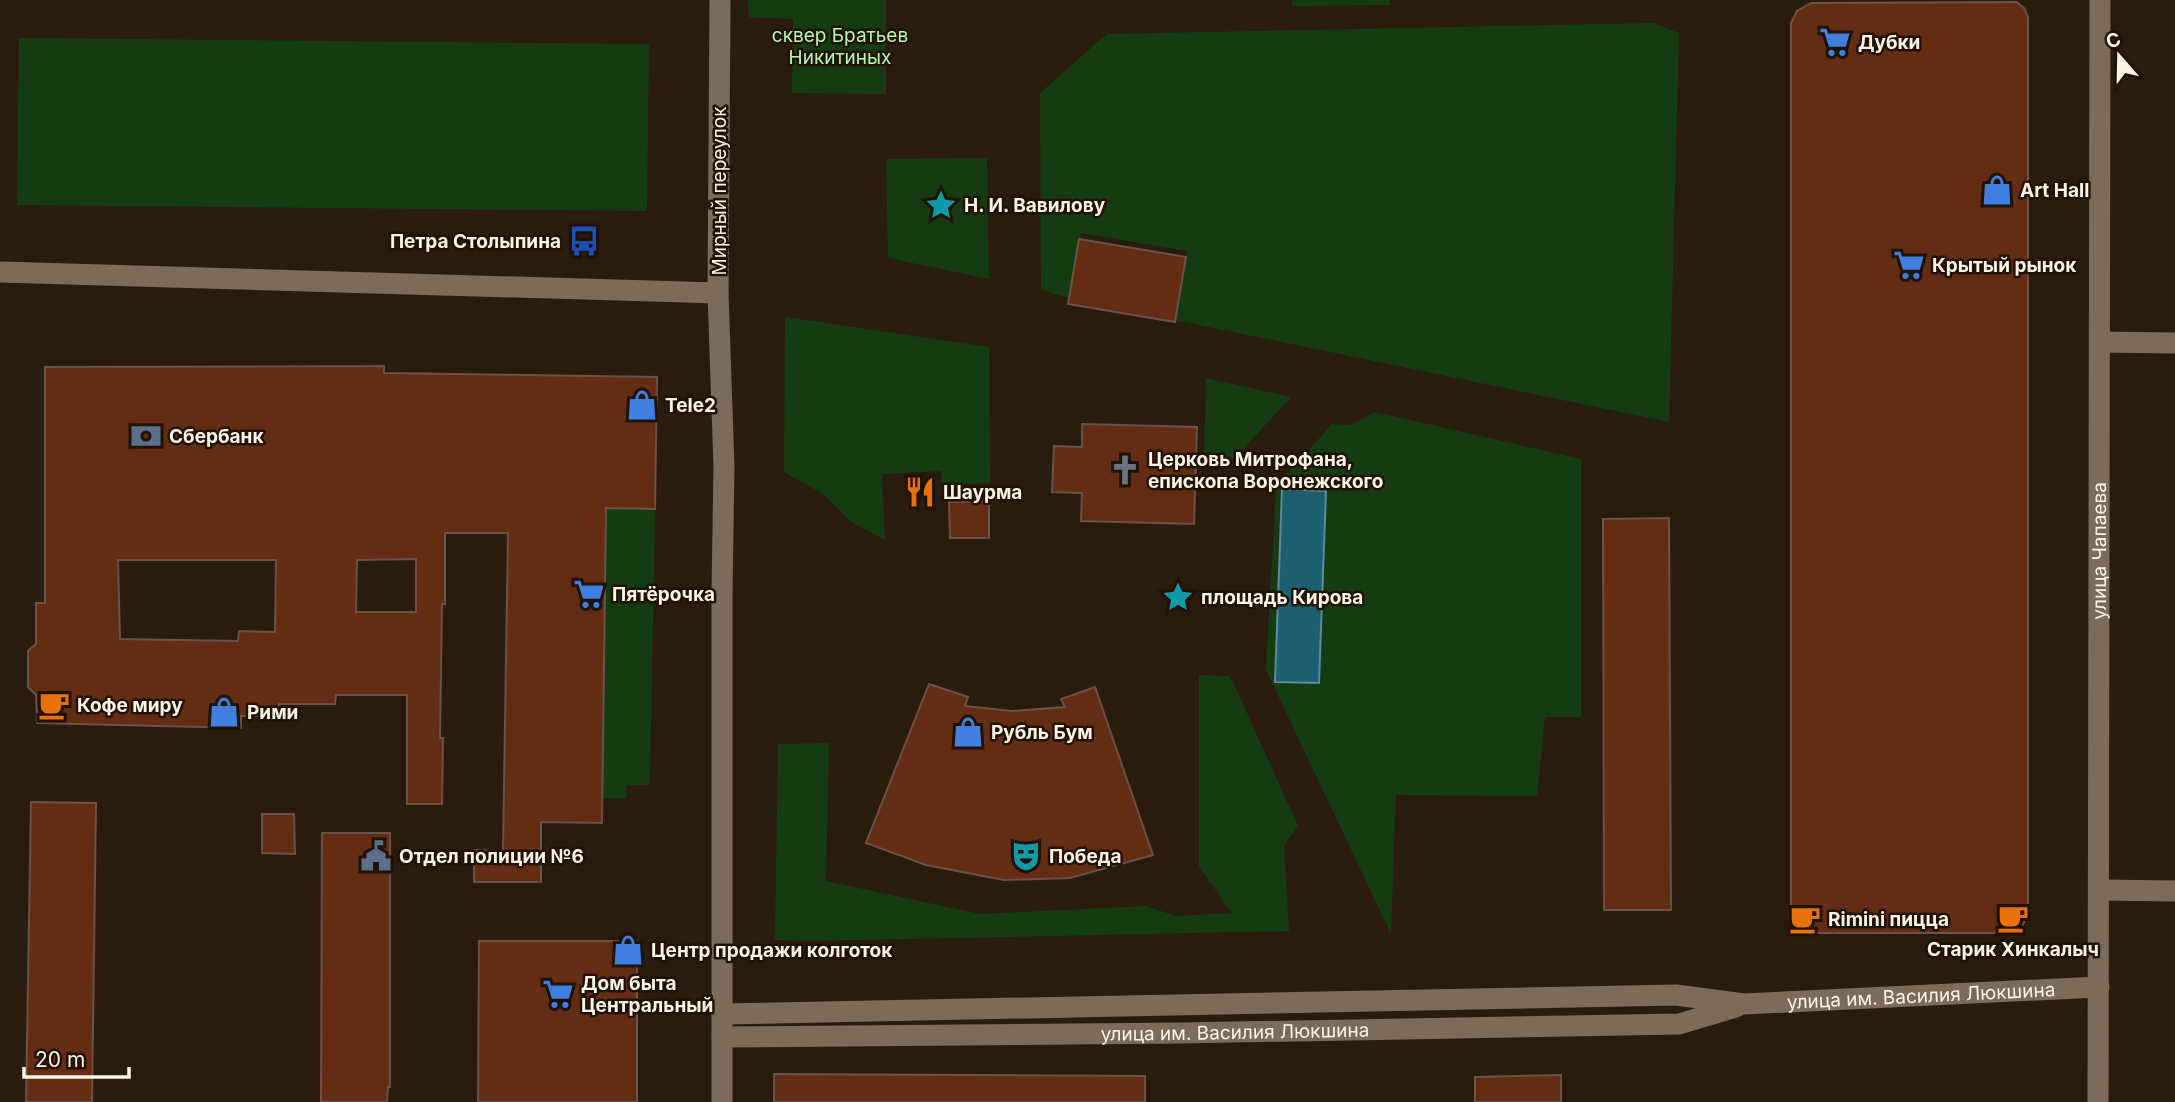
<svg xmlns="http://www.w3.org/2000/svg" width="2175" height="1102" viewBox="0 0 2175 1102" font-family="Inter,sans-serif">
  <style>
    .green { fill: #153b13 }
    .water { fill: #1b5f71; stroke: #5e8b95; stroke-width: 2 }
    .building { fill: #642c13; stroke: #6a5249; stroke-width: 2; fill-rule: evenodd }
    .lines { fill: none; stroke-linecap: round; stroke-linejoin: round }
    .minor { stroke: #7d6b59; stroke-width: 21 }
    .labels { text-anchor: middle; dominant-baseline: central; stroke-width: 5; stroke-linejoin: round; paint-order: stroke }
    .park-label { font-size: 19px; fill: #b5f7ae; stroke: #201204 }
    .poi-label { font-size: 19px; font-weight: bold; fill: #fcf2e8; stroke: #201204; text-anchor: start }
    .street-label { font-size: 19px; fill: #fcf2e8; stroke: #201204 }
  </style>
  <rect width="100%" height="100%" fill="#2a1c0c"/>
  <g class="green">
    <polygon points="748,0 886,0 886,94 792,93 793,19 749,17"/>
    <polygon points="1292,0 1390,0 1390,5 1292,6"/>
    <polygon points="1653,23 1679,33 1669,422 1175,320 1187,251 1081,233 1069,298 1041,290 1040,93 1107,34"/>
    <polygon points="19,38 649,44 647,211 17,205"/>
    <polygon points="987,158 989,279 888,258 886,159"/>
    <polygon points="785,317 989,347 990,483 942,485 941,471 882,474 885,540 851,522 823,494 784,472"/>
    <polygon points="1206,378 1291,397 1235,458 1204,458"/>
    <polygon points="1375,412 1581,459 1581,717 1545,717 1537,796 1396,795 1391,934 1266,670 1276,487 1332,424 1351,425"/>
    <polygon points="606,508 655,509 650,785 627,785 626,798 602,798"/>
    <polygon points="1199,675 1229,676 1233,682 1298,826 1284,846 1289,931 808,941 775,940 778,744 829,743 826,881 980,914 1146,906 1176,916 1232,913 1199,867"/>
  </g>
  <polygon class="water" points="1282,489 1326,491 1319,683 1275,682"/>
  <g class="building">
    <polygon points="2017,2 2024,8 2028,17 2028,912 2022,927 2004,933 1808,933 1797,928 1791,915 1791,23 1797,11 1811,3"/>
    <polygon points="1079,239 1186,257 1175,322 1068,304"/>
    <path d="M 384,366 L 384,373 L 657,377 L 655,509 L 606,508 L 602,823 L 541,822 L 541,882 L 474,882 L 474,850 L 503,851 L 508,533 L 445,533 L 445,604 L 442,604 L 440,738 L 443,738 L 442,804 L 407,804 L 407,695 L 336,695 L 335,704 L 279,704 L 278,716 L 241,716 L 241,728 L 37,723 L 36,695 L 28,687 L 28,651 L 36,644 L 36,603 L 45,603 L 45,367 ZM 416,559 L 416,612 L 356,612 L 357,560 ZM 118,560 L 276,560 L 275,632 L 239,631 L 238,641 L 120,639 Z"/>
    <polygon points="1082,424 1197,427 1194,524 1081,521 1082,493 1052,492 1054,446 1082,447"/>
    <polygon points="989,501 989,538 950,538 949,502"/>
    <polygon points="1669,518 1671,910 1604,910 1603,519"/>
    <polygon points="929,684 968,697 965,706 1012,711 1065,707 1061,699 1095,687 1153,855 1070,878 1004,880 926,865 866,843"/>
    <polygon points="31,802 96,803 92,1102 26,1102"/>
    <polygon points="262,814 294,814 295,854 262,853"/>
    <polygon points="322,833 390,833 390,1087 388,1087 387,1102 321,1102"/>
    <polygon points="479,941 637,941 637,1102 478,1102"/>
    <polygon points="774,1074 1145,1076 1145,1102 774,1102"/>
    <polygon points="1561,1075 1561,1102 1475,1102 1475,1077"/>
  </g>
  <g class="lines">
    <g class="minor">
      <polyline points="720,0 718,293 724,467 722,591 722,1102"/>
      <polyline points="0,272 718,293"/>
      <polyline points="2101,342 2175,343"/>
      <polyline points="2099,890 2175,891"/>
      <path id="s1" d="M 722,1014 L 1676,995 L 1744,1004 L 2099,987"/>
      <path id="s2" d="M 722,1037 L 1181,1033 L 1679,1024 L 1736,1007"/>
      <path id="s3" d="M 2098,1102 L 2100,0"/>
    </g>
  </g>
  <defs>
    <g id="supermarket-bare" transform="scale(2.415)"><path d="M-6-5.5h2.5l.6 2H6L4.5 2H-2.5L-4.4-4H-6ZM-1.5 3.2a1.3 1.3 0 1 0 .1 0ZM3 3.2a1.3 1.3 0 1 0 .1 0Z" fill="#3f7fe0" stroke="#201204" stroke-width="2.5" paint-order="stroke"/></g>
    <g id="shop-bare" transform="scale(2.415)"><path d="M-5-2.5h2.3a2.7 3.5 0 0 1 5.4 0H5L5.5 6h-11ZM-1.5-2.5h3a1.5 2.3 0 0 0-3 0Z" fill="#3f7fe0" stroke="#201204" stroke-width="2.5" paint-order="stroke"/></g>
    <g id="sight-bare" transform="scale(2.415)"><path d="M0-6L1.8-2.2L6-1.7L2.9 1.2L3.7 5.4L0 3.3L-3.7 5.4L-2.9 1.2L-6-1.7L-1.8-2.2Z" fill="#0f9aa8" stroke="#201204" stroke-width="2.5" paint-order="stroke"/></g>
    <g id="bus-bare" transform="scale(2.415)"><path d="M-5-6H5V4H4V6H2V4H-2V6H-4V4H-5ZM-3.5-4V0h7V-4ZM-3.5 1.2v1.5H-2V1.2ZM2 1.2v1.5H3.5V1.2Z" fill="#1a4fb4" stroke="#201204" stroke-width="2.5" paint-order="stroke"/></g>
    <g id="bank-bare" transform="scale(2.415)"><path d="M-6-4H6V4H-6ZM0-2.3a2.3 2.3 0 1 0 0 4.6a2.3 2.3 0 1 0 0-4.6Z" fill="#5c6f8a" stroke="#201204" stroke-width="2.5" paint-order="stroke"/></g>
    <g id="church-bare" transform="scale(2.415)"><path d="M-1.2-6h2.4v3.5h3.3v2.4h-3.3V6h-2.4V-.1h-3.3v-2.4h3.3Z" fill="#6b7280" stroke="#201204" stroke-width="2.5" paint-order="stroke"/></g>
    <g id="restaurant-bare" transform="scale(2.415)"><path d="M-5-6h1v4h1v-4h1v4h1v-4h1v5L-1.5 .5V6h-2V.5L-5-1ZM5-6V6H3V1.5H1.5Q1.5-4 5-6Z" fill="#e8710a" stroke="#201204" stroke-width="2.5" paint-order="stroke"/></g>
    <g id="cafe-bare" transform="scale(2.415)"><path d="M-5.5-4.5H6V0H3Q3 3.5 0 3.5H-2.5Q-5.5 3.5-5.5 0ZM3-3.2v2h1.7v-2ZM-6 4.5H4V6H-6Z" fill="#e8710a" stroke="#201204" stroke-width="2.5" paint-order="stroke"/></g>
    <g id="civic-bare" transform="scale(2.415)"><path d="M-.6-6.5H3V-4.5H.6V-3L4-1V1h2V6H-6V1h2V-1L-.6-3ZM-1.2 2.5V6h2.4V2.5Z" fill="#5c6f8a" stroke="#201204" stroke-width="2.5" paint-order="stroke"/></g>
    <g id="theatre-bare" transform="scale(2.415)"><path d="M-5-5.5Q0-4 5-5.5V0Q5 5 0 6Q-5 5-5 0ZM-3.3-2.5H-1v1.5H-3.3ZM1-2.5H3.3v1.5H1ZM-2.8 1Q0 5.5 2.8 1Z" fill="#0f9aa8" stroke="#201204" stroke-width="2.5" paint-order="stroke"/></g>
  </defs>
  <g fill-rule="evenodd">
    <use href="#supermarket-bare" x="1835" y="42"/>
    <use href="#shop-bare" x="1997" y="190"/>
    <use href="#sight-bare" x="941" y="205"/>
    <use href="#bus-bare" x="584" y="241"/>
    <use href="#supermarket-bare" x="1909" y="265"/>
    <use href="#shop-bare" x="642" y="405"/>
    <use href="#bank-bare" x="146" y="436"/>
    <use href="#church-bare" x="1125" y="470"/>
    <use href="#restaurant-bare" x="920" y="492"/>
    <use href="#supermarket-bare" x="589" y="594"/>
    <use href="#sight-bare" x="1178" y="597"/>
    <use href="#cafe-bare" x="54" y="705"/>
    <use href="#shop-bare" x="224" y="712"/>
    <use href="#shop-bare" x="968" y="732"/>
    <use href="#civic-bare" x="376" y="856"/>
    <use href="#theatre-bare" x="1026" y="856"/>
    <use href="#cafe-bare" x="2013" y="918"/>
    <use href="#cafe-bare" x="1805" y="919"/>
    <use href="#shop-bare" x="628" y="950"/>
    <use href="#supermarket-bare" x="558" y="994"/>
  </g>
  <g class="labels">
    <g class="park-label">
      <text x="840" y="35">сквер Братьев<tspan x="840" dy="22">Никитиных</tspan></text>
    </g>
    <g class="poi-label">
      <text x="1858" y="42">Дубки</text>
      <text x="2020" y="190">Art Hall</text>
      <text x="964" y="205">Н. И. Вавилову</text>
      <text x="561" y="241" text-anchor="end">Петра Столыпина</text>
      <text x="1932" y="265">Крытый рынок</text>
      <text x="665" y="405">Tele2</text>
      <text x="169" y="436">Сбербанк</text>
      <text x="1148" y="459">Церковь Митрофана,<tspan x="1148" dy="22">епископа Воронежского</tspan></text>
      <text x="943" y="492">Шаурма</text>
      <text x="612" y="594">Пятёрочка</text>
      <text x="1201" y="597">площадь Кирова</text>
      <text x="77" y="705">Кофе миру</text>
      <text x="247" y="712">Рими</text>
      <text x="991" y="732">Рубль Бум</text>
      <text x="399" y="856">Отдел полиции №6</text>
      <text x="1049" y="856">Победа</text>
      <text x="1828" y="919">Rimini пицца</text>
      <text x="2013" y="949" text-anchor="middle">Старик Хинкалыч</text>
      <text x="651" y="950">Центр продажи колготок</text>
      <text x="581" y="983">Дом быта<tspan x="581" dy="22">Центральный</tspan></text>
    </g>
    <g class="street-label">
      <text transform="translate(719 191) rotate(-90)">Мирный переулок</text>
      <text stroke="none"><textPath href="#s3" startOffset="551">улица Чапаева</textPath></text>
      <text stroke="none"><textPath href="#s1" startOffset="1200">улица им. Василия Люкшина</textPath></text>
      <text stroke="none"><textPath href="#s2" startOffset="513">улица им. Василия Люкшина</textPath></text>
    </g>
  </g>
  <g transform="translate(2119 56) rotate(340)" stroke="#201204" stroke-width="5" paint-order="stroke">
  <path d="M0-5L12 26L0 18L-12 26Z" fill="#fcf2e8"/>
  <text y="-10" font-size="19" font-weight="bold" text-anchor="middle" fill="#fcf2e8">С</text>
  </g>
  <path d="M24 1067v10h105v-10" fill="none" stroke="#fcf2e8" stroke-width="3.5"/>
  <text x="35" y="1067" font-size="21" fill="#fcf2e8" stroke="#201204" stroke-width="5" paint-order="stroke">20 m</text>
</svg>
